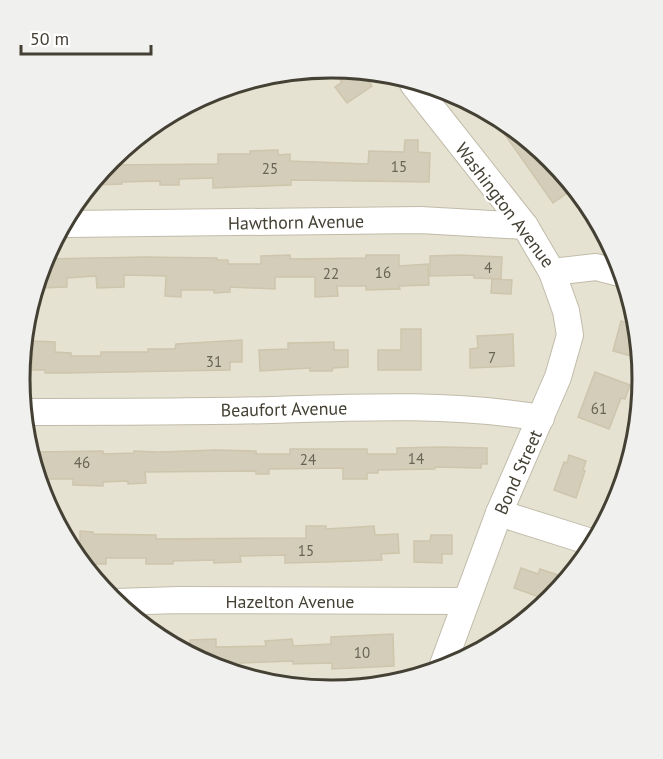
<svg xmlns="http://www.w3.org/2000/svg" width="663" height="759" viewBox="0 0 663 759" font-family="'PT Sans',sans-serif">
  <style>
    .residential { fill: #e6e2d2 }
    .building { fill: #d3cdb9; stroke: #cec5ac; stroke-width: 1.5 }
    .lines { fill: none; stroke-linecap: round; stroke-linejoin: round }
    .minor-casing { stroke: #c0bba9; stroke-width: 28 }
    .minor { stroke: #fff; stroke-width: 26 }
    .labels { text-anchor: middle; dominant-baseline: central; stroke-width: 4.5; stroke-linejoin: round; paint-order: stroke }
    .number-label { font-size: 15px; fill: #686355 }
    .street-label { font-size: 18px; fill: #444034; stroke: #fff }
    .rim { fill: none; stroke: #444034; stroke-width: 3 }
  </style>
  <rect width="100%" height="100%" fill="#f2efe4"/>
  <circle class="residential" cx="332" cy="380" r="308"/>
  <g class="building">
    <polygon points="331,68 363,74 372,86 347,103 335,87 342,82"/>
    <polygon points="496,122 552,159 566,180 564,181 570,191 553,203"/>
    <polygon points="405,140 418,140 418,152 430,153 429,182 291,180 291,185 213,188 213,178 179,179 179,185 160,185 160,181 122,182 122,184 93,185 107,165 218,164 218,154 250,154 250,151 278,150 278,155 290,154 290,161 368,164 369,151 404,152"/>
    <polygon points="290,255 290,259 366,258 366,255 399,255 399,266 428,264 429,285 399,286 400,289 366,290 366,286 337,286 338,296 315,297 315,277 275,277 275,289 230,287 230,292 214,293 214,290 181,290 181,297 165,296 166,276 124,275 124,287 97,288 96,276 67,278 67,287 41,288 41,274 44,259 144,257 217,258 217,260 228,260 228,264 261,264 261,256"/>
    <polygon points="460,255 502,257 501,279 474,278 474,275 430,276 430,256"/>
    <polygon points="492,279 512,280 511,294 491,293"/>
    <polygon points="621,321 632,324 637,348 635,357 613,351"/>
    <polygon points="401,329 421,329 421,370 378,370 378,350 401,350"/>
    <polygon points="513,334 514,366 470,368 470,349 478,348 477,336"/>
    <polygon points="242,340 242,362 230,362 230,370 64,373 45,373 45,370 32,370 33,341 55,342 55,352 71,353 71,356 101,356 101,352 148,352 148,349 175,349 176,344"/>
    <polygon points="334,342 334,350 348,350 348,367 333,368 332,371 310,371 310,368 260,371 259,350 288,349 288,343"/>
    <polygon points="595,372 630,385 625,399 621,398 609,429 578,417"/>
    <polygon points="441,447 487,448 487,464 481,464 481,468 435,467 435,469 378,470 378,473 367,473 367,479 343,479 343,468 269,469 269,474 256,474 256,471 145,472 146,483 128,484 128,481 103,482 103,486 73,485 73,479 39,479 34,452 103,451 103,454 134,453 134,451 159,452 215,450 256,451 256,454 290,454 290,449 367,449 367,454 397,454 397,448"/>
    <polygon points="569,455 586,461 583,470 585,471 576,498 554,490 564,462 567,463"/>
    <polygon points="306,526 326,526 326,529 374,526 375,535 398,534 399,553 381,554 382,560 328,562 285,563 285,555 240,556 241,562 214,563 214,560 173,561 173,564 146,564 146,558 106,558 106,564 87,564 80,554 80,531 93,532 93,534 156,535 156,539 306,538"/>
    <polygon points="431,535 452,535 452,554 442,554 442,563 414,562 414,541 430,541"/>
    <polygon points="521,568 538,574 540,569 567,578 551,601 514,588"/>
    <polygon points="393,634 394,666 332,669 332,663 293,664 293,661 240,663 240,665 218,665 218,669 212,668 190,653 190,640 216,639 216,647 266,646 265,641 292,639 293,646 331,644 331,637"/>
  </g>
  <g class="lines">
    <g class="minor-casing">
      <g id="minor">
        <polyline points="413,84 525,226 552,272 596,267 623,274"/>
        <polyline points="67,224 420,220 525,226"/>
        <path d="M 26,412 C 108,412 190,412 272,410 C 362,407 453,403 541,418"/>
        <polyline points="499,513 591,542"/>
        <polyline points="114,602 179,600 466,601"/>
        <polyline points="441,670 499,513 558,377 570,335 566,311 552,272"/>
      </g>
    </g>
    <use href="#minor" class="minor"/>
  </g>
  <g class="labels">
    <g class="number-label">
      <text x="399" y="166">15</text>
      <text x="270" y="168">25</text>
      <text x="488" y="267">4</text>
      <text x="383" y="272">16</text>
      <text x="331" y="273">22</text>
      <text x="492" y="357">7</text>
      <text x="214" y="361">31</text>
      <text x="599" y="408">61</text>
      <text x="416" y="458">14</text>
      <text x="308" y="459">24</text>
      <text x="82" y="462">46</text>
      <text x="306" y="550">15</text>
      <text x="362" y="652">10</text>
    </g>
    <g class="street-label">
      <text transform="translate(505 205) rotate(53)">Washington Avenue</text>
      <text transform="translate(296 222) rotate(-1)">Hawthorn Avenue</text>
      <text transform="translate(284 409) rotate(-1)">Beaufort Avenue</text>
      <text transform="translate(518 472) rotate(-66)">Bond Street</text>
      <text x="290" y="601">Hazelton Avenue</text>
    </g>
  </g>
  <path d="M0 0H663V759H0ZM30 379a301 301 0 1 1 602 0a301 301 0 1 1-602 0Z" fill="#f0f0ef" fill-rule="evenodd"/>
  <path class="rim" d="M30 379a301 301 0 1 1 602 0a301 301 0 1 1-602 0Z"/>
  <path d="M21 45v9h130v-9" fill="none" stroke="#444034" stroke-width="3"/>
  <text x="30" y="45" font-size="18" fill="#444034" stroke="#ffffff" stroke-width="4.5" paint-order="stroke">50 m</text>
</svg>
